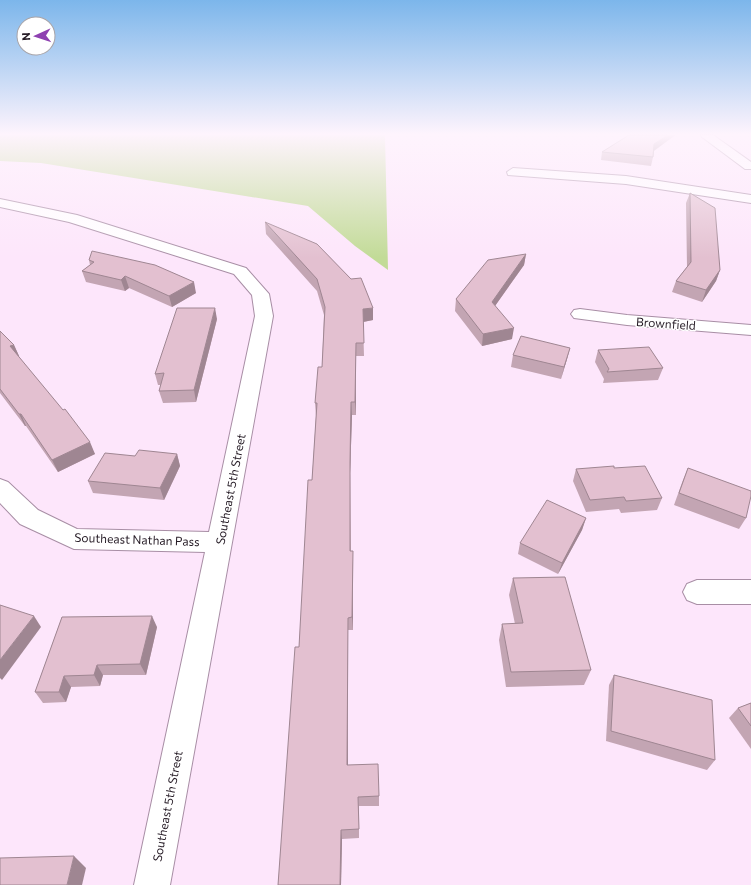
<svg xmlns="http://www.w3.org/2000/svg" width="751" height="885" viewBox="0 0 751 885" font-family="Commissioner,sans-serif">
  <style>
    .green { fill: #c2db97 }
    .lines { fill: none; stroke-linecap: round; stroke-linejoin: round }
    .minor-casing { stroke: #a88ea5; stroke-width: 2 }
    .minor { fill: #fff; fill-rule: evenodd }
    .wall { fill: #c3a5b3 }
    .shaded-wall { fill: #9f8692 }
    .building { fill: #e3c0d0; stroke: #9f8692 }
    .labels { text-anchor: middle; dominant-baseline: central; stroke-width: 3; stroke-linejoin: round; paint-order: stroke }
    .street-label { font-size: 12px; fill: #261c26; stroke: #fff }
  </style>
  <rect width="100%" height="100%" fill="#fde6fb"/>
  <polygon class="green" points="0,135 385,135 388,270 355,246 308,206 41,163 0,161"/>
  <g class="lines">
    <g class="minor-casing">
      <g id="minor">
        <polygon points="701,135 713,135 751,162 751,169 745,169 702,137"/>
        <polygon points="513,168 626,176 751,195 751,203 626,184 508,175 507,172"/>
        <polygon points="0,199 77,215 246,268 269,294 273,316 170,885 134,885 205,552 74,549 20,524 0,503 0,479 8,482 38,510 77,529 209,532 255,316 252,295 234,274 69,222 0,207"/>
        <polygon points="580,309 627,315 751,325 751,335 627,325 574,318 571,314 574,310"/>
        <polygon points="697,580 751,580 751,604 697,604 687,600 683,592 687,584"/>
      </g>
    </g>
    <use href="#minor" class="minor"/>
  </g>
  <g class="wall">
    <polygon points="629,135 675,135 674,136 654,151 653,157 651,166 601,160 602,152"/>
    <polygon points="690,193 720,270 716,281 702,302 672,292 676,281 687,267 686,203"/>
    <polygon points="265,222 373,320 363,322 364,356 356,356 356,415 352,415 350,476 351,551 353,564 353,630 348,630 348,765 379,796 379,806 359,806 359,838 342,839 341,885 278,885 299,647 312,480 316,416 315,403 322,367 324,315 317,291 266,234"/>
    <polygon points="526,254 524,265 495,306 512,339 482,346 455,311 456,299"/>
    <polygon points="89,260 196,293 172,307 129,288 125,291 86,282 82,271 90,265"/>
    <polygon points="217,319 196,402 163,403 159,391 161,385 158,385 155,374"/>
    <polygon points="0,331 14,345 19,356 18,356 95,454 58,472 26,426 25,426 0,393"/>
    <polygon points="570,348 567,359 561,379 511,367 513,355"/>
    <polygon points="598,350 663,368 658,380 603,383 604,379 595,362"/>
    <polygon points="177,454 180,466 164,500 93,493 88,481 135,456"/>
    <polygon points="614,468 662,498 657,510 621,513 619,509 586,512 573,481 576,469"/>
    <polygon points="688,468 746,518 739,529 674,505 683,480"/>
    <polygon points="586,518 582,530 558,574 518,554 520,543"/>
    <polygon points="513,578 591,670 584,685 506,687 499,640 502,624 515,624 509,595"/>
    <polygon points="62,617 157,627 146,675 103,675 100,686 71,687 66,702 43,703 35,692"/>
    <polygon points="614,675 715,760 707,770 606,741 609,685"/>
    <polygon points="751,703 751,749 729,718 738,708"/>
  </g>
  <g class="shaded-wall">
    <polygon points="668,135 675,135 674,136 652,152 654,144"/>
    <polygon points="526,254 524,265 490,313 492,302"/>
    <polygon points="720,270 716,281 702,302 706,290"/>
    <polygon points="125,276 129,288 125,291 121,280"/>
    <polygon points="194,282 196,293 172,307 169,296"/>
    <polygon points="215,308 217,319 196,402 194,390"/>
    <polygon points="373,308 373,320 363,322 363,309"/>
    <polygon points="514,328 512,339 482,346 483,334"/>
    <polygon points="356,343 356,415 355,402"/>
    <polygon points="14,345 19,356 15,358 10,346"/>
    <polygon points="570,348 567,359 561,379 564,367"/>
    <polygon points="351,402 352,415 350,476 351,564 350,463"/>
    <polygon points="19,414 21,414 26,426 25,426"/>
    <polygon points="90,442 95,454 58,472 52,460"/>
    <polygon points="177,454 180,466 164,500 160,488"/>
    <polygon points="586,518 582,530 558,574 562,563"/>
    <polygon points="353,551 353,630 352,617"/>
    <polygon points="34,616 41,627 2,680 0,678 0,660"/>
    <polygon points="152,616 157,627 146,675 140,664"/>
    <polygon points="348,618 348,775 347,765"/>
    <polygon points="97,665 103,675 100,686 94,675"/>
    <polygon points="64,676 71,687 66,702 59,692"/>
    <polygon points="341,830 342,839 341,885 340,885"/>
    <polygon points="74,856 86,868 82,885 67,885"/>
  </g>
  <g class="building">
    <polygon points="629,135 668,135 654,144 653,157 602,152"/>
    <polygon points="690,193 715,208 720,270 706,290 676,281 691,262"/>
    <polygon points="265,222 317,244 351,279 361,278 373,308 363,309 364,343 356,343 355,402 351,402 350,463 350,551 353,551 352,617 348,618 347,765 378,764 379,796 358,797 359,829 341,830 340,885 278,885 295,647 299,647 308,480 312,480 317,403 315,403 318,367 322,367 325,307 317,279"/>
    <polygon points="92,251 155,265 194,282 169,296 125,276 121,280 82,271 94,262 89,260"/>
    <polygon points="526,254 492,302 514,328 483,334 456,299 488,260"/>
    <polygon points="177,308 215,308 194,390 159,391 164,373 155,374"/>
    <polygon points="0,331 14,345 10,346 63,410 65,409 90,442 52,460 21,414 19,414 0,389"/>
    <polygon points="521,336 570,348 564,367 513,355"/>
    <polygon points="649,347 663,368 607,372 609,369 598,350"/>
    <polygon points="139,450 177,454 160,488 88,481 105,453 135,456"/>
    <polygon points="614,466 614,468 645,466 662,498 626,501 624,497 590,500 576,469"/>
    <polygon points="688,468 751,491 751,496 746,518 679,493"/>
    <polygon points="547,500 586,518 562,563 520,543"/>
    <polygon points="565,577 591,670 511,672 502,624 523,623 513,578"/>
    <polygon points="0,605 34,616 0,660"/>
    <polygon points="152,616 140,664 97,665 94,675 64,676 59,692 35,692 62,617"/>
    <polygon points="614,675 712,700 715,760 611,731"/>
    <polygon points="751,703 751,726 738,708"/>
    <polygon points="74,856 67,885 0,885 0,858"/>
  </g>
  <linearGradient id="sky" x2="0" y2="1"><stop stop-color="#7cb6eb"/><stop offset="0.52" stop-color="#fef4fd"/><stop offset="1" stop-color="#fef4fd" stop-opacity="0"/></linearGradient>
  <rect width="751" height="258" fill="url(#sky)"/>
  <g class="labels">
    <g class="street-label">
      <text transform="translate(666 323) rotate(4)">Brownfield</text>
      <text transform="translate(230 489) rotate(-79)">Southeast 5th Street</text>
      <text transform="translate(137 539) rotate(2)">Southeast Nathan Pass</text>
      <text transform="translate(167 806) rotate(-79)">Southeast 5th Street</text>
    </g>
  </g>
  <g transform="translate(36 36) rotate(267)"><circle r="19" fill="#ffffff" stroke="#a8a4a8"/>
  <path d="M0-3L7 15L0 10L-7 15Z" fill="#8e41b1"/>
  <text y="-6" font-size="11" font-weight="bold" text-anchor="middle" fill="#261c26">N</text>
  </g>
</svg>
